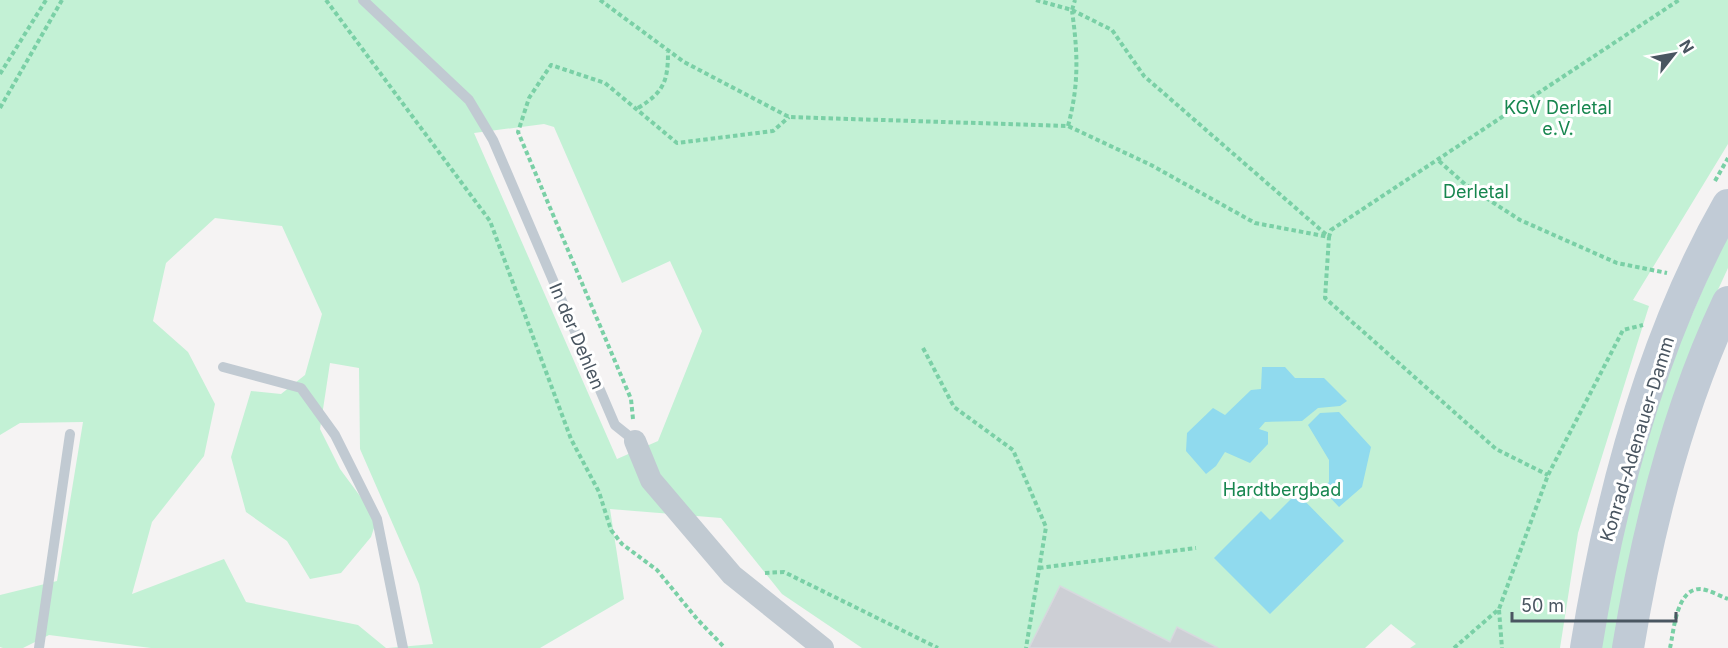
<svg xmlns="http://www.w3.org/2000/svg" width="1728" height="648" viewBox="0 0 1728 648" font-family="Inter,sans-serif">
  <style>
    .green { fill: #c3f1d5; fill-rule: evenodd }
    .water { fill: #90daee }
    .building { fill: #cdcfd5; stroke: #d7d9de; stroke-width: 1.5 }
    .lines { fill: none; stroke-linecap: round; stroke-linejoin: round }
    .path { stroke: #7ad0a6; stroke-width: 4; stroke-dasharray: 4.5 3; stroke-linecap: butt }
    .lane { stroke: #c1cad2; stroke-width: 10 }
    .street { stroke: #c1cad2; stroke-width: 22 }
    .secondary { stroke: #c1cbd6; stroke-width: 32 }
    .labels { text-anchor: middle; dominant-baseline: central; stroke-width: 6; stroke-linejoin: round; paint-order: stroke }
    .park-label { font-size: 18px; fill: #17864f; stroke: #fff }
    .street-label { font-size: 18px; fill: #4a5661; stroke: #fff }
  </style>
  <rect width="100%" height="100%" fill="#f5f3f3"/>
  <g class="green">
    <path d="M 0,0 L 1728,0 L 1728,144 L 1633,300 L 1649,306 L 1578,533 L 1560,648 L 1410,648 L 1416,644 L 1391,624 L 1365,648 L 862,648 L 782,594 L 721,518 L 610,509 L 624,599 L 540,648 L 388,648 L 433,644 L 419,584 L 360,449 L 359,368 L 330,363 L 320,429 L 340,469 L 377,519 L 371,537 L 341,573 L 310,579 L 287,541 L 246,512 L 231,457 L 251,391 L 281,394 L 305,375 L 322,314 L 282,226 L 215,218 L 166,263 L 153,321 L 188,352 L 215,404 L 204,456 L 152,522 L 132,594 L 224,559 L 246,602 L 358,625 L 386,648 L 151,648 L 49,635 L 23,648 L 3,648 L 0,647 L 0,595 L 57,581 L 83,422 L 20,423 L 0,435 ZM 544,124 L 554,127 L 622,283 L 670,261 L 702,331 L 658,441 L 617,459 L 474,133 Z"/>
    <polygon points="1728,231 1728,268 1716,294 1613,648 1596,648 1626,506 1671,363"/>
  </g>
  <g class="water">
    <polygon points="1262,367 1285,367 1295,378 1324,378 1347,401 1340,406 1318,408 1302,421 1265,422 1259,429 1268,432 1268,444 1250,463 1225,452 1216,466 1206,474 1186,451 1187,433 1213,408 1225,415 1251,390 1261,389"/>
    <polygon points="1339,412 1371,447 1362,487 1339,507 1322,489 1329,482 1329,460 1308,425 1320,413"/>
    <polygon points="1297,493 1344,541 1270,614 1214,558 1261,511 1270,520"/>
  </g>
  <polygon class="building" points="1060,586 1170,642 1177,627 1218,648 1029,648"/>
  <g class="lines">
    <g class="path">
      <polyline points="326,0 490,221 571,439 599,492 611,530 622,544 657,570 697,619 725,648"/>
      <polyline points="600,0 684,62 789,117 1068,126 1151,165 1255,223 1329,237 1331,230 1679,0"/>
      <polyline points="1036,0 1072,10 1075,0"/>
      <polyline points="1072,10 1112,30 1144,76 1329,237 1325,298 1496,449 1548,475"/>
      <polyline points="0,74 46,0"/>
      <polyline points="0,108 62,0"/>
      <path d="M 638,108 C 664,92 668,81 668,52"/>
      <path d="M 1068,126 C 1079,85 1078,53 1072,11"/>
      <polyline points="1439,161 1466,185 1520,220 1617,263 1667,273"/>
      <polyline points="1715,181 1728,158"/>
      <polyline points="923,348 954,407 1013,450 1046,527 1026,648"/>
      <polyline points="633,419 631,399 518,132 529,98 551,65 605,83 677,143 773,131 789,117"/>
      <polyline points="1039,568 1196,548"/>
      <polyline points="765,573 784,572 938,648"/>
      <polyline points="1499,610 1502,648"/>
      <polyline points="1454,648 1499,609 1548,475 1623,330 1643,325"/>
      <path d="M 1670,648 C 1674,631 1676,588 1701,589 C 1709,590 1720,596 1728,599"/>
    </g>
    <g class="lane">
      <polyline points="363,0 469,100 493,140 615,425 635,441"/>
      <polyline points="223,367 301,388 335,435 377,519 403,648"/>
      <polyline points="39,648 70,434"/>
    </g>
    <polyline class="street" points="635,441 651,480 732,575 823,648"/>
    <g class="secondary">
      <path d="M 1586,648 C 1610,498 1652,338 1728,205"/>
      <path d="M 1628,648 C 1647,531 1677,410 1728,302"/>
    </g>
  </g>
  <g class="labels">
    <g class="park-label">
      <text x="1558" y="107">KGV Derletal<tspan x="1558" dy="21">e.V.</tspan></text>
      <text x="1476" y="191">Derletal</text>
      <text x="1282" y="489">Hardtbergbad</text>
    </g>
    <g class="street-label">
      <text transform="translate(577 336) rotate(67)">In der Dehlen</text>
      <text transform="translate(1637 439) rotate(-73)">Konrad-Adenauer-Damm</text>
    </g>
  </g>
  <g transform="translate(1674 54) rotate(59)" stroke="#ffffff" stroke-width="4.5" paint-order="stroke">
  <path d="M0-4.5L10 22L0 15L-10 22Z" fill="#4a5661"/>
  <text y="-9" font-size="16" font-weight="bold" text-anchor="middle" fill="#4a5661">N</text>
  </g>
  <path d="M1512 612v9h164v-9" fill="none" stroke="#4a5661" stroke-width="3"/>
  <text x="1521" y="612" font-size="18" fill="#4a5661" stroke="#ffffff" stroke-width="4.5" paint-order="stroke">50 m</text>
</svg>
